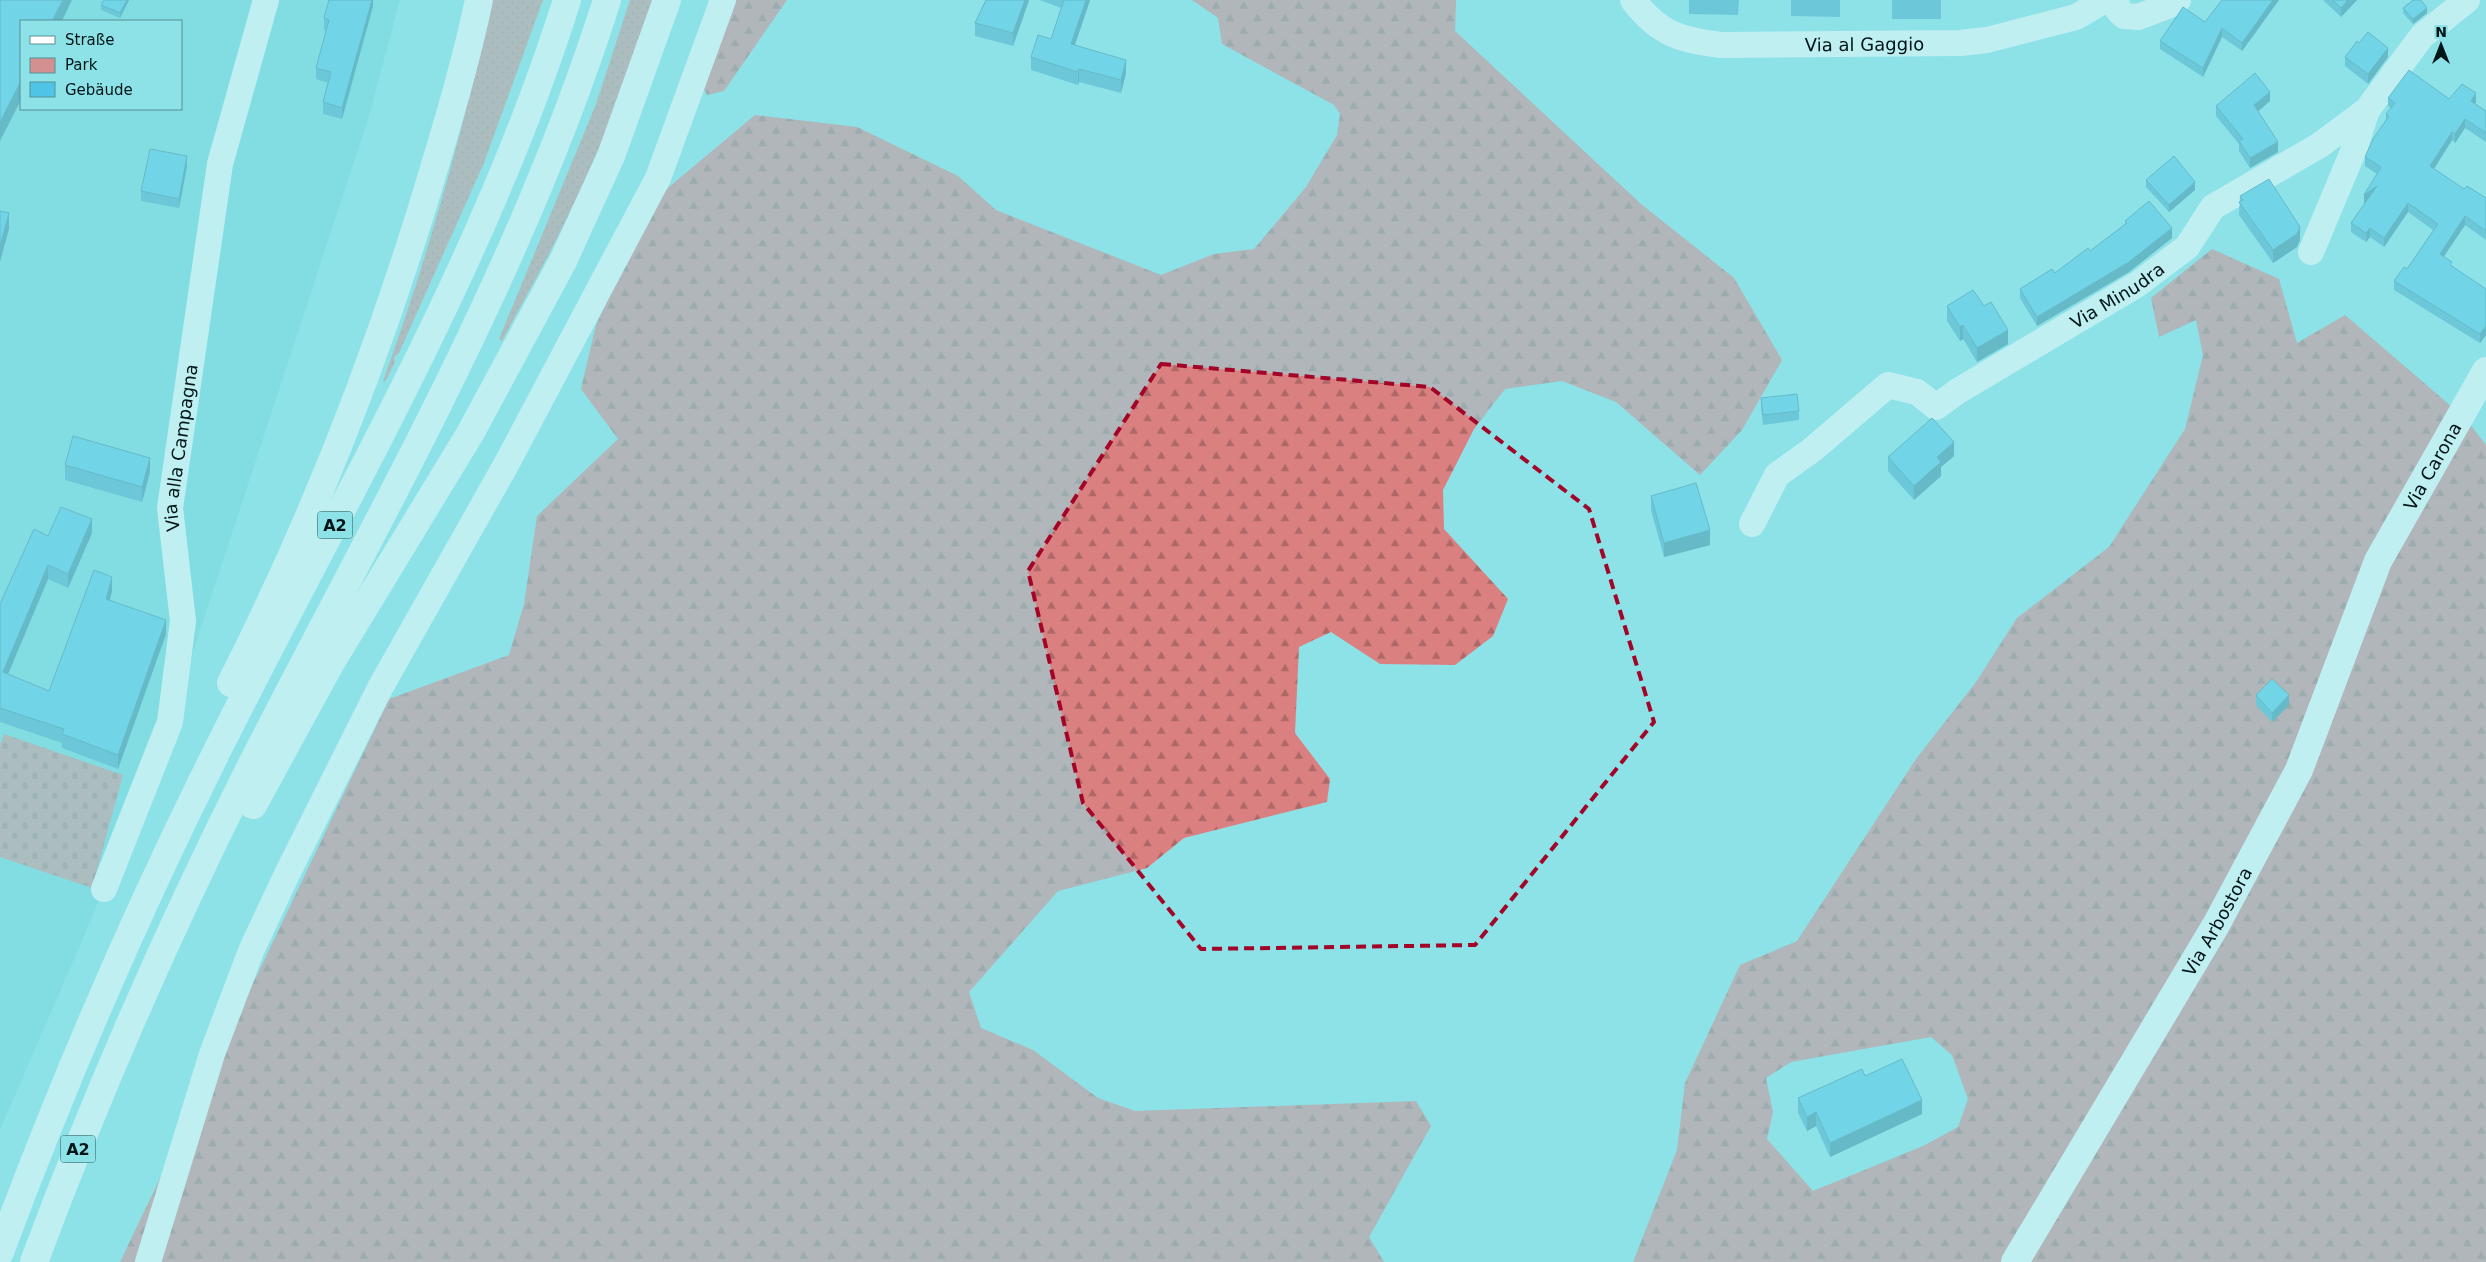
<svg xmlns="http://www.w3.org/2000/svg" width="2486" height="1262" viewBox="0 0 2486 1262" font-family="'DejaVu Sans',sans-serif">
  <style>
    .built { fill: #75d8dd; fill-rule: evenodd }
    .green { fill: url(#green-dots) }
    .forest { fill: url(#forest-firs); fill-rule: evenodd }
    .cemetery { fill: url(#cemetery-stones) }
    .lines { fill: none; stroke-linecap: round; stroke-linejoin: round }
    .minor { stroke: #fff; stroke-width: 26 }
    .tertiary { stroke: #fff; stroke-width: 28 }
    .motorway { stroke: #fff; stroke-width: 28 }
    .wall { fill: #45a9c6 }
    .shaded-wall { fill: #3889a1 }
    .building { fill: #50c4e6; stroke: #3889a1 }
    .marked { fill: none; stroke: #a30528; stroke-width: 4; stroke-dasharray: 10 6; stroke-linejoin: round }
    .labels { text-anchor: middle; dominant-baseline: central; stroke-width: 5; stroke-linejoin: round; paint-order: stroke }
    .shield { fill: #8de2e7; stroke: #2a5255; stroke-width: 1 }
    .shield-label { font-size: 16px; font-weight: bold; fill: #001517 }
    .street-label { font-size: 18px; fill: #001517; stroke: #8de2e7 }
  </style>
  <defs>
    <pattern id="green-dots" width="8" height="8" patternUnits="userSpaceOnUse" patternTransform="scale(1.25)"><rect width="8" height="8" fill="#d29190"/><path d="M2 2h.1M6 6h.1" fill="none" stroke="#b27c7b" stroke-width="1.8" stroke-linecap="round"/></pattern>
    <pattern id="forest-firs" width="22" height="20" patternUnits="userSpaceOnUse" patternTransform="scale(1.25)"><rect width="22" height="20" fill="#db8080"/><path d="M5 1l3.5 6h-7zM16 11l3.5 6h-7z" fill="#af6868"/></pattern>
    <pattern id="cemetery-stones" width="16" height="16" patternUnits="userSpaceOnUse" patternTransform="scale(1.25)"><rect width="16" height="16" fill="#d29190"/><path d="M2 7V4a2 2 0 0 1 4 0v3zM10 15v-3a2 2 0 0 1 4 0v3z" fill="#b27c7b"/></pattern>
  </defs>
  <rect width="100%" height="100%" fill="#8de2e7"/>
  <path class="built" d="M 0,0 L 400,0 L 369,116 L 170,722 L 90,922 L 0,1130 ZM 21,21 L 181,21 L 181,109 L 21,109 Z"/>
  <g class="green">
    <path d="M 491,0 L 543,0 L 484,163 L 399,353 L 394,357 L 395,362 L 385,382 L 383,381 C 428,257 464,129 491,0 Z"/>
    <path d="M 630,0 L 654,0 C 628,73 603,147 568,216 C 548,258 524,299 502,341 L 499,339 L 596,104 Z"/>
  </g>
  <g class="forest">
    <polygon points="733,0 787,0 724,91 707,95 701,84"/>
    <polygon points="1192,0 1456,0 1455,31 1641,204 1734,278 1782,360 1742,430 1700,475 1616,402 1562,381 1505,389 1474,429 1443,490 1444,529 1508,599 1493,636 1455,665 1380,664 1331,632 1299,647 1295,733 1330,779 1327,802 1184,838 1147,868 1058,891 969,992 981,1028 1033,1050 1098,1098 1135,1111 1416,1101 1431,1126 1369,1237 1384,1262 120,1262 389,699 509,655 524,604 537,516 618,439 581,389 596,325 657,197 755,115 857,127 958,176 996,210 1161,275 1214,254 1254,249 1306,187 1337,135 1340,114 1334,105 1222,44 1218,18"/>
    <path d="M 2212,249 L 2279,279 L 2297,343 L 2345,315 L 2466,419 L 2486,445 L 2486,1262 L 1633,1262 L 1677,1150 L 1685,1083 L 1740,965 L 1797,941 L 1916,759 L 1976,682 L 2017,618 L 2109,547 L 2185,429 L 2203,355 L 2196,320 L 2159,337 L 2151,298 ZM 1931,1037 L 1952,1055 L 1968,1099 L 1958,1127 L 1923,1146 L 1813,1191 L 1767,1139 L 1773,1112 L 1766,1078 L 1791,1062 Z"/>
  </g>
  <polygon class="cemetery" points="4,734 123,775 92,888 0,857 0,745"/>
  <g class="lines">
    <g class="minor">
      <path id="s1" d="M 1633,0 C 1659,34 1680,40 1721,45 L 1960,43 L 1987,40 L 2076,17 L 2105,0"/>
      <polyline points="2116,0 2118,10 2124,16 2138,17 2175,3 2178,0"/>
      <polyline points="2311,252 2355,147 2367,110"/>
      <path id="s2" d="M 1752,524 L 1777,475 L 1812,450 L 1888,385 L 1917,392 L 1936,407 L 1958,391 L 2138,284 L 2187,247 L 2213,207 L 2320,145 L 2367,110 L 2422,36 L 2467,0"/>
      <path id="s3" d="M 104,889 L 170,722 L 183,621 L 170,508 L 220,164 L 266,0"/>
      <polyline points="148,1262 212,1054 251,951 287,874 380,688 507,463 658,178 723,0"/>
    </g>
    <path class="tertiary" id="s4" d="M 2015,1262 L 2216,925 L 2299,770 L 2378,561 L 2486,371"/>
    <g class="motorway">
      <path d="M 231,683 C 313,522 378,355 430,182 C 448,122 466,62 479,0"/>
      <polyline points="253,805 330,664 471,432 563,261 611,156 667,0"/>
      <path d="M 0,1252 C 65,1077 139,906 223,739 C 345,496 485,261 567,0"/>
      <path d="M 34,1262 C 98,1090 172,922 255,758 C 383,508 522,269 607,0"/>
    </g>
  </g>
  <g class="wall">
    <polygon points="129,0 120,18 101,10 101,5"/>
    <polygon points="328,0 373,0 373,6 342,119 323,114 323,102 328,83 316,79 316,68 326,31 324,30 324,18 328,3"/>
    <polygon points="986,0 1029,0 1013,46 975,36 975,23"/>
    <polygon points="1040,0 1090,0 1075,45 1126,73 1121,93 1079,82 1078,85 1031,70 1031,57 1051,39 1061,8"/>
    <polygon points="1689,0 1739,0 1738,15 1689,14"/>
    <polygon points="1791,0 1840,0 1840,17 1791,16"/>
    <rect x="1892" y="0" width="49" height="19"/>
    <polygon points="2222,0 2279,0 2242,51 2222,37 2203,77 2160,49 2160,41 2205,22"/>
    <polygon points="2323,0 2357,0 2341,17"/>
    <polygon points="2403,8 2427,13 2413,24 2403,13"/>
    <polygon points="2359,43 2388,57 2368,84 2345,66 2345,57"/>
    <polygon points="2388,98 2449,99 2476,102 2475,104 2486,111 2486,142 2465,128 2455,143 2452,140 2434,169 2464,189 2486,198 2486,240 2465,225 2444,256 2452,266 2486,289 2486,335 2480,343 2394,290 2394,281 2407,269 2433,230 2408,212 2384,247 2370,237 2366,242 2351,232 2351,223 2366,202 2364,203 2377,174 2365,166 2365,157 2386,120 2386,114 2391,108 2388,106"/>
    <polygon points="2270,101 2258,111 2278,152 2250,168 2239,151 2239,144 2216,116 2216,106"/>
    <polygon points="187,166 179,208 141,201 141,191"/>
    <polygon points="2146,180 2195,190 2169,212 2146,187"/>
    <polygon points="2240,196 2300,240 2297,247 2273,263 2239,215"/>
    <polygon points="2125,221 2172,238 2129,272 2037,326 2020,298 2020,289 2055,273 2090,251 2125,224"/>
    <polygon points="1947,306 1984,306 2008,344 1977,362 1963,339 1960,341 1947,321"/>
    <polygon points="1761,398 1799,411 1799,420 1763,425 1761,408"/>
    <polygon points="1954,456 1941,467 1941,476 1914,500 1888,471 1888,457"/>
    <polygon points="65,465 150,472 142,502 65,480"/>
    <polygon points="1651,496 1710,545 1664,557 1651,510"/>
    <polygon points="92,533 68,588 48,579 8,674 49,691 112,591 110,600 166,634 118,769 62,748 62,743 0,722 0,604 48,536"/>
    <polygon points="2256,695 2289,705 2272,722 2256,705"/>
    <polygon points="1865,1076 1922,1114 1830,1157 1816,1126 1807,1131 1798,1113 1798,1098"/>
  </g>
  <g class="shaded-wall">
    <polygon points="63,0 72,0 62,21 52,21"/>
    <polygon points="127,0 129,0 120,18 120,13"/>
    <polygon points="371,0 373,0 373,6 342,119 342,108"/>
    <polygon points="1025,0 1029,0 1013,46 1013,33"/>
    <polygon points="1086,0 1090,0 1071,56 1071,44"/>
    <polygon points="2273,0 2279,0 2242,51 2242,43"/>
    <polygon points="2348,0 2357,0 2341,17 2341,8"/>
    <polygon points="2427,8 2427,13 2413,24 2413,19"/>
    <polygon points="2222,28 2222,37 2203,77 2203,68"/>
    <polygon points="2388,48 2388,57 2368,84 2368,74"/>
    <polygon points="1126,60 1126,73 1121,93 1121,80"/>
    <polygon points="1079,69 1079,82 1078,85 1078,72"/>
    <polygon points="21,81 21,100 0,141 0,122"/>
    <polygon points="2270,92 2270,101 2254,115 2254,105"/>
    <polygon points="2476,93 2476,102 2471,110 2471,101"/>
    <polygon points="2465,119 2465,128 2455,143 2455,134"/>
    <polygon points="2452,132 2452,140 2430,175 2430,166"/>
    <polygon points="2278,142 2278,152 2250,168 2250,158"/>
    <polygon points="187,156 187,166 179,208 179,199"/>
    <polygon points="2195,182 2195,190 2169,212 2169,205"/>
    <polygon points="2377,186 2377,195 2364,203 2364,195"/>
    <polygon points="2408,203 2408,212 2384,247 2384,238"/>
    <polygon points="9,213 9,229 0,262 0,246"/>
    <polygon points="2465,216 2465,225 2440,262 2440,254"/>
    <polygon points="2300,227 2300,240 2297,247 2273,263 2273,250"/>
    <polygon points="2172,228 2172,238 2129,272 2037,326 2037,317"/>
    <polygon points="2370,228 2370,237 2366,242 2366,233"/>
    <polygon points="1963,325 1963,339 1960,341 1960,327"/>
    <polygon points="2486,326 2486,335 2480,343 2480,334"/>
    <polygon points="2008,330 2008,344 1977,362 1977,348"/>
    <polygon points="1954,442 1954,456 1941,467 1941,476 1914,500 1914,486 1937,457"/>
    <polygon points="150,458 150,472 142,502 142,487"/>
    <polygon points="92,519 92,533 68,588 68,574"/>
    <polygon points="1710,530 1710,545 1664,557 1664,543"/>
    <polygon points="48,565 48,579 3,686 3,672"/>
    <polygon points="112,577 112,591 106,613 106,599"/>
    <polygon points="166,620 166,634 118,769 118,755"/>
    <polygon points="2289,695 2289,705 2272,722 2272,713"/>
    <polygon points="1922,1100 1922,1114 1830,1157 1830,1143"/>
    <polygon points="1816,1112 1816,1126 1807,1131 1807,1117"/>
  </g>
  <g class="building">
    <polygon points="0,0 63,0 52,21 21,21 21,81 0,122"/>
    <polygon points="104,0 127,0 120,13 101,5"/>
    <polygon points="329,0 372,0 342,108 323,102 331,72 316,68 329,20 324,18"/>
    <polygon points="986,0 1025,0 1013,33 975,23"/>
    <polygon points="1064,0 1086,0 1071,44 1126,60 1121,80 1079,69 1078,72 1031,57 1038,35 1051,39"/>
    <polygon points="2222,0 2273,0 2242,43 2222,28 2203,68 2160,41 2183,7 2205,22"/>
    <polygon points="2333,0 2348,0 2341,8"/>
    <polygon points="2413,0 2421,0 2427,8 2413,19 2403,8"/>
    <polygon points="2368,32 2388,48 2368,74 2345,57 2357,41 2359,43"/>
    <polygon points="2409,70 2449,99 2462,84 2476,93 2471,101 2486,111 2486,133 2465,119 2455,134 2452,132 2430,166 2464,189 2467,186 2486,198 2486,231 2465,216 2440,254 2452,262 2450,265 2486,289 2486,326 2480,334 2394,281 2404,267 2407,269 2438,224 2408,203 2384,238 2370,228 2366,233 2351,223 2377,186 2364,195 2381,167 2365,157 2373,139 2389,116 2386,114 2395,103 2388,98"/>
    <polygon points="2255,73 2270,92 2254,105 2278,142 2250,158 2239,141 2243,139 2216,106"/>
    <polygon points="150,149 187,156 179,199 141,191"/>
    <polygon points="2174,156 2195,182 2169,205 2146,180"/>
    <polygon points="2269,179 2300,227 2297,234 2273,250 2239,202 2243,200 2240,196"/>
    <polygon points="2149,201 2172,228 2129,262 2037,317 2020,289 2052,269 2055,273 2088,248 2090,251 2127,223 2125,221"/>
    <polygon points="0,211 9,213 0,246"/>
    <polygon points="1973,290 1984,306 1991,302 2008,330 1977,348 1963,325 1960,327 1947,306"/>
    <polygon points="1797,394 1799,411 1763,415 1761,398"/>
    <polygon points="1932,418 1954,442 1937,457 1941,462 1914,486 1888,457"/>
    <polygon points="73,436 150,458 142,487 65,465"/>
    <polygon points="1696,483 1710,530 1664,543 1651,496"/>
    <polygon points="61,507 92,519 68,574 48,565 3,672 49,691 94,570 112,577 106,599 166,620 118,755 62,734 64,729 0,708 0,604 34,529 48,536"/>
    <polygon points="2272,679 2289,695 2272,713 2256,695"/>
    <polygon points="1902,1059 1922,1100 1830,1143 1816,1112 1807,1117 1798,1098 1862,1069 1865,1076"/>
  </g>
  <path d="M0 0H2486V1262H0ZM 1161,364 L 1430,387 L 1589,509 L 1654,722 L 1475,945 L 1201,949 L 1083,803 L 1028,571 Z" fill="#8de2e7" fill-opacity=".55" fill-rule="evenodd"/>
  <path class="marked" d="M 1161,364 L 1430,387 L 1589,509 L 1654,722 L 1475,945 L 1201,949 L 1083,803 L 1028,571 Z"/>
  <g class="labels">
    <g class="shield">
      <rect x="317.5" y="511.5" width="35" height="27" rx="4"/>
      <rect x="60.5" y="1135.5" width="35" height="27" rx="4"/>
    </g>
    <g class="shield-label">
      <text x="335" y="525">A2</text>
      <text x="78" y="1149">A2</text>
    </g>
    <g class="street-label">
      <text stroke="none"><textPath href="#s1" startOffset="246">Via al Gaggio</textPath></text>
      <text stroke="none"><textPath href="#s2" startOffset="465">Via Minudra</textPath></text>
      <text stroke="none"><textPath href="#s3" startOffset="456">Via alla Campagna</textPath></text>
      <text stroke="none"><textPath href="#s4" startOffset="901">Via Carona</textPath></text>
      <text stroke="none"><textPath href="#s4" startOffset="396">Via Arbostora</textPath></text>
    </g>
  </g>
  <rect x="20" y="20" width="162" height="90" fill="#8de2e7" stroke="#559094"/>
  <rect x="30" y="36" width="25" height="8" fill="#ffffff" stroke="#559094"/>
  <text x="65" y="45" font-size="15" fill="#001517">Straße</text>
  <rect x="30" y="58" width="25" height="15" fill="#d29190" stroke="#559094"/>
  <text x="65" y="70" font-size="15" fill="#001517">Park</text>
  <rect x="30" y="82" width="25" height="15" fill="#50c4e6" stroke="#559094"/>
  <text x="65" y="95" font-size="15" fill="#001517">Gebäude</text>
  <g transform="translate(2441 45)" stroke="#8de2e7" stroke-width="4" paint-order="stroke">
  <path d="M0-4L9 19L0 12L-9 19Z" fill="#001517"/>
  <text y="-8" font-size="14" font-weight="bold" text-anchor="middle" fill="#001517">N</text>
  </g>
</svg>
